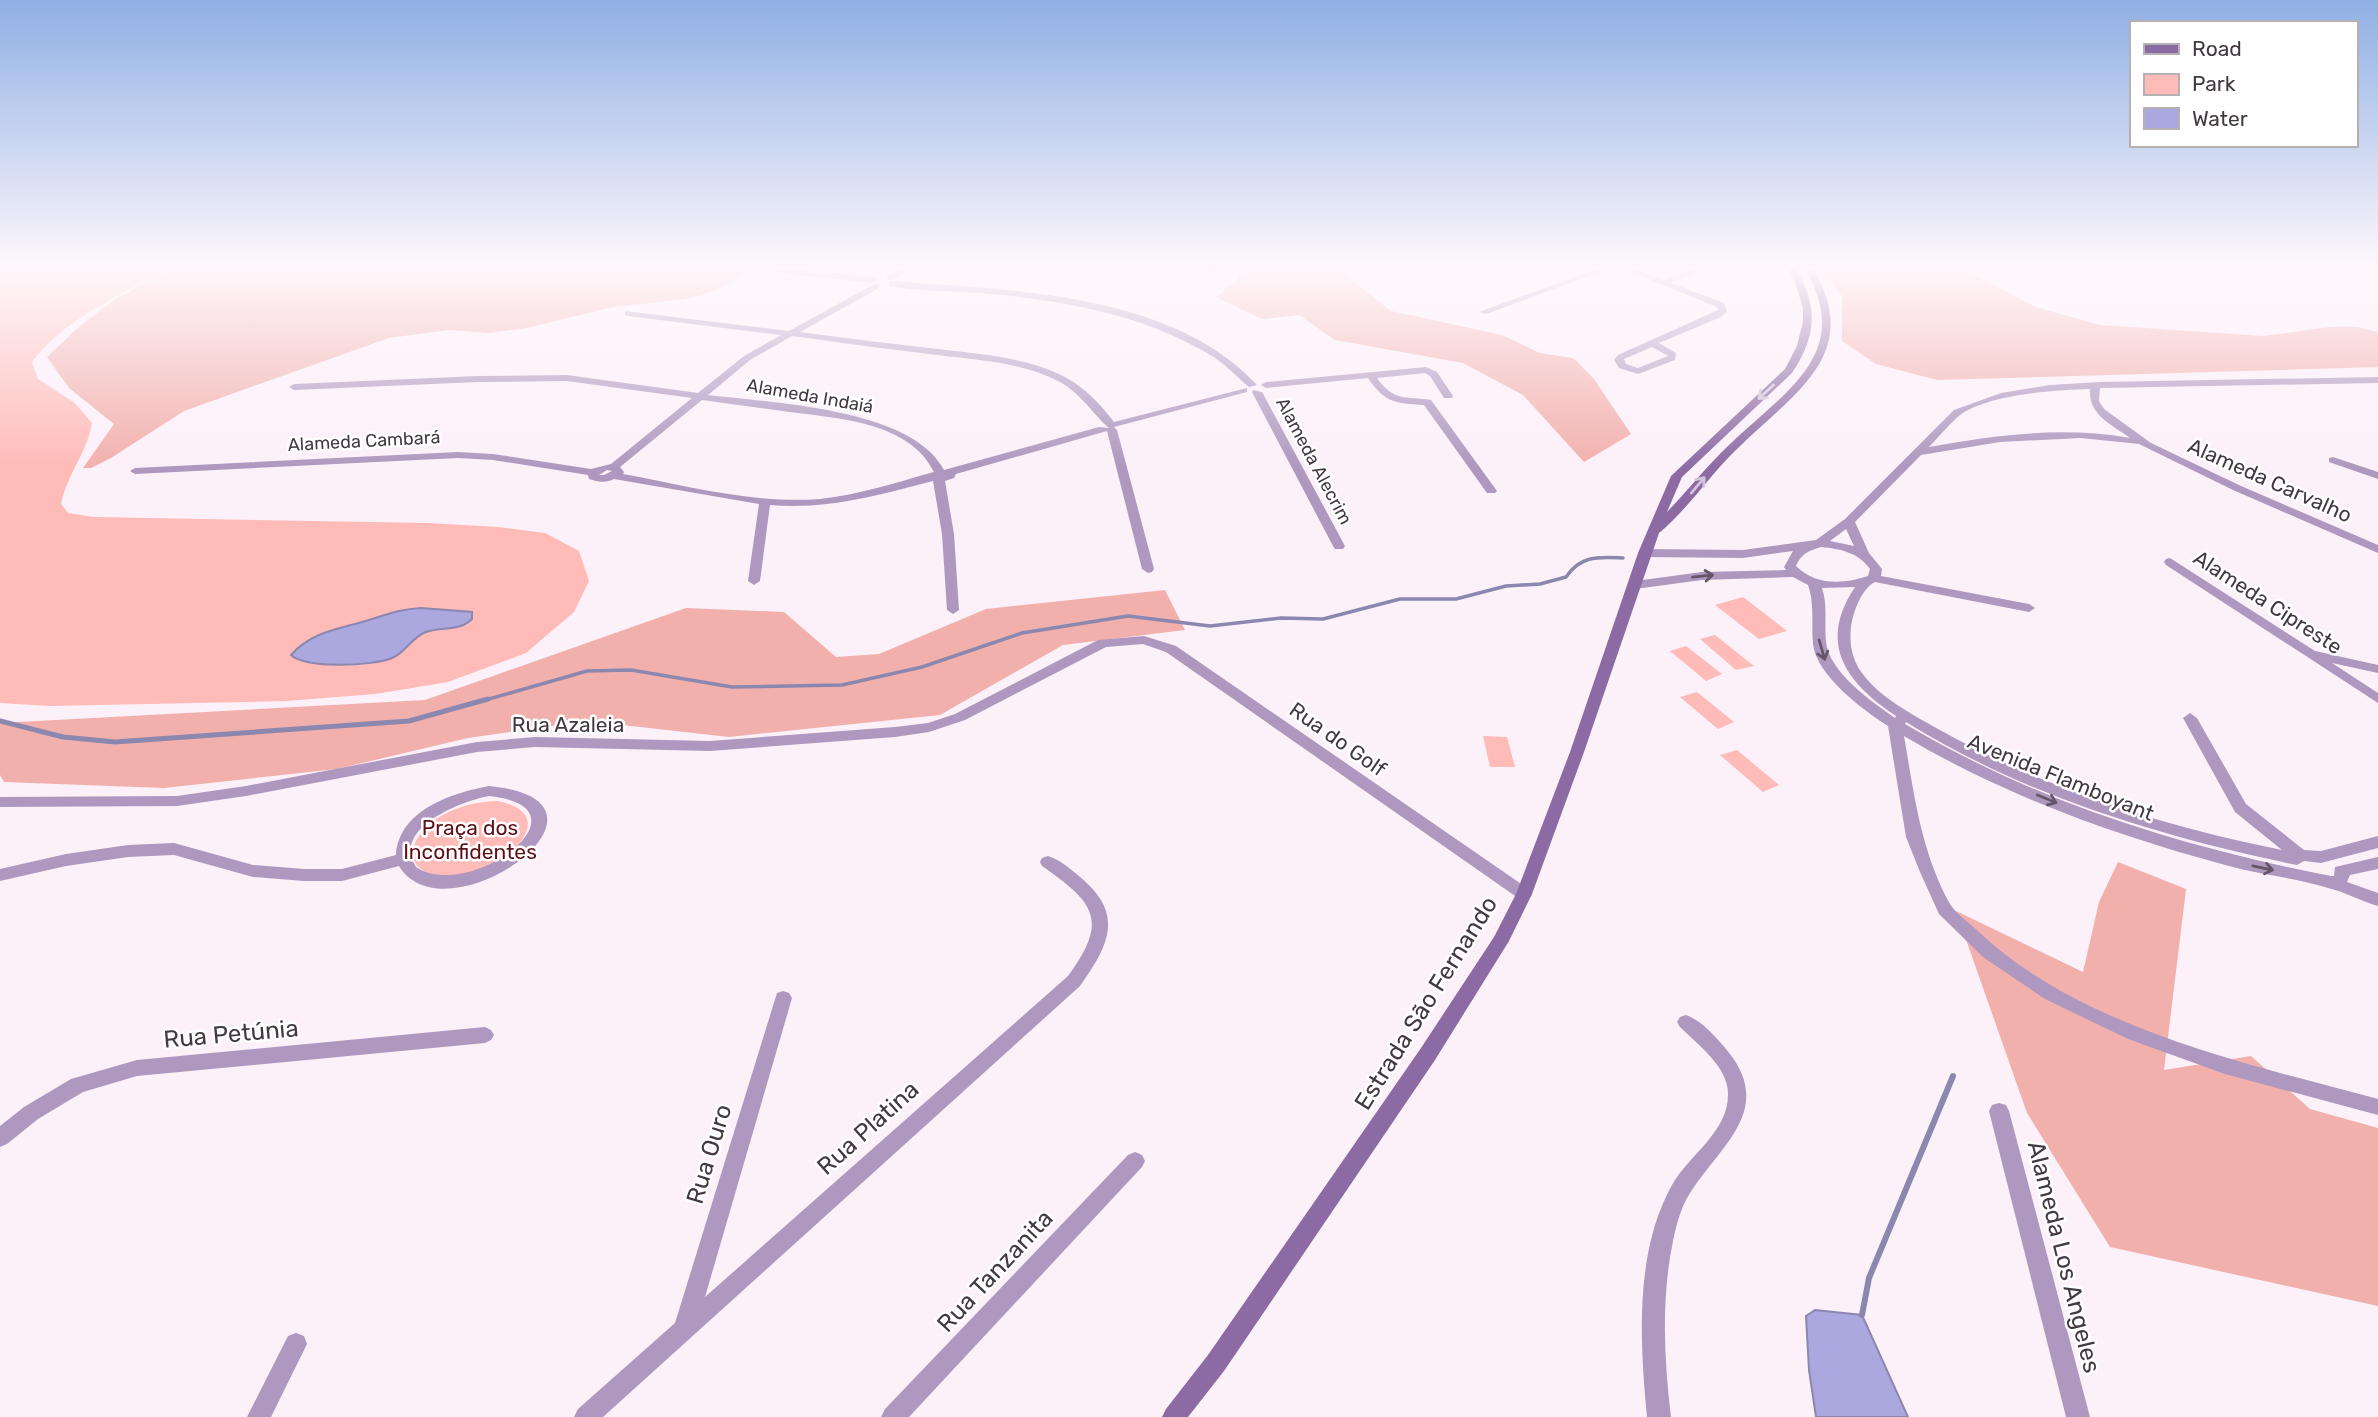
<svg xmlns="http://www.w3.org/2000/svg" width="2378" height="1417" viewBox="0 0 2378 1417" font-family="Rubik,sans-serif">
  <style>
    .green { fill: #febbb8 }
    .forest { fill: #f2b0ad }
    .water { fill: #aaa8de; stroke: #8b87af; stroke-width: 2 }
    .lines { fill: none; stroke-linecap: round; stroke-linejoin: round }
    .stream-far2 { stroke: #8b87af; stroke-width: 3.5 }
    .stream-far1 { stroke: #8b87af; stroke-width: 5 }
    .stream { stroke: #8b87af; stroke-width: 6 }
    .minor { fill: #ae98bf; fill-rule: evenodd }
    .secondary { fill: #8c6ba4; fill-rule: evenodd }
    .oneway { stroke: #d1c4db }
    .oneway2 { stroke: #645667 }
    .labels { text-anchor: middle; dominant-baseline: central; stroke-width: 5; stroke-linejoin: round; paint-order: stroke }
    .far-street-label { font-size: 18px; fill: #443941; stroke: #fff }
    .street-label { font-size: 21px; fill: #443941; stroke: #fff }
    .park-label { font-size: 21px; fill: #5d1117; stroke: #fff }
    .near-street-label { font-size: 24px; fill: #443941; stroke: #fff }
  </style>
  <rect width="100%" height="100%" fill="#fcf0f9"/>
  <g class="green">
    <path d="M 0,269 L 168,269 C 121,295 65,318 32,362 L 38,379 L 75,403 L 92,423 C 87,453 67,474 61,504 L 68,513 L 93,517 L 428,523 L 498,527 L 545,533 L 579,551 L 589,581 L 574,612 L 526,653 L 448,682 L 375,694 L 286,701 L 50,706 L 0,703 Z"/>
    <polygon points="1743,597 1787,631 1759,639 1715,605"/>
    <polygon points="1715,635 1754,666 1736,670 1700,639"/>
    <polygon points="1686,646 1722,674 1706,681 1670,651"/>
    <polygon points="1697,692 1734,722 1718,729 1680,697"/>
    <polygon points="1483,736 1507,737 1515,767 1490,767"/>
    <polygon points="1737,750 1779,785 1763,792 1720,755"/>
    <path d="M 498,801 C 564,815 505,867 469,875 C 463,876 454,875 448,875 C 411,877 401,850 428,826 C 447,808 473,802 498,801 Z"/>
  </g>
  <g class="forest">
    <polygon points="172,269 751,269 715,291 685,299 614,307 526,328 488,333 449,330 389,338 184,411 111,458 91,468 83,468 114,424 69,388 47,357 80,326 117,298"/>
    <polygon points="1240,269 1337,269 1391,311 1502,335 1540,353 1573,358 1594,379 1631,434 1584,462 1523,395 1463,363 1335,340 1299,315 1262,319 1216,297 1239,278"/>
    <polygon points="1821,269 1963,269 2036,307 2100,325 2263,336 2330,327 2357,327 2378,332 2378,367 1937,380 1876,364 1842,341 1842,296"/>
    <polygon points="1165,590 1185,630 1063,645 940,715 729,737 587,721 468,738 337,769 164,788 4,782 0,775 0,723 425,700 686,608 784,612 836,657 879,654 986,609"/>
    <polygon points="2118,862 2186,889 2164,1070 2251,1056 2310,1109 2378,1128 2378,1306 2110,1247 2027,1113 1956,911 2083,972 2099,902"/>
  </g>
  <g class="water">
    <path d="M 421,608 L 472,612 L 472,619 C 459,632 442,626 426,632 C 412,637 405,653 392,658 C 373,666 306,669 291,655 C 312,631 340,629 369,620 C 388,614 401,609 421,608 Z"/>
    <polygon points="1815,1310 1862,1315 1908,1417 1816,1417 1809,1370 1806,1316"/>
  </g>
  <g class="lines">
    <path class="stream-far2" d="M 482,701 L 587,671 L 631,670 L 732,687 L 842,685 L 922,667 L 1022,633 L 1128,616 L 1210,626 L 1281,618 L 1323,619 L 1400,599 L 1456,599 L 1506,586 L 1540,584 L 1566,577 C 1581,555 1598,557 1623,558"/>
    <polyline class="stream-far1" points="0,721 63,737 115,742 409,721 488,699"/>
    <polyline class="stream" points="1862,1315 1869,1278 1953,1076"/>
    <g class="minor">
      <polygon points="796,269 874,277 878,280 874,283 779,273 775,270"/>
      <polygon points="899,269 909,269 893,280 887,280 887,276"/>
      <polygon points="1205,269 1220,269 1221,271 1217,274"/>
      <polygon points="1371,269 1384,269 1371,273"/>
      <polygon points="1596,269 1609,269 1486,314 1479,312"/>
      <path d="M 1624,269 L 1636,269 L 1663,280 L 1692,269 L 1704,269 L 1671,283 L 1724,303 L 1727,311 L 1721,317 L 1659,343 L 1676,353 L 1675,360 L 1638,374 L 1619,368 L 1614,360 L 1618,355 L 1718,310 L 1717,307 ZM 1652,347 L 1668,356 L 1638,368 L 1626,364 L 1624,359 Z"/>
      <path d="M 892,281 C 1009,290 1172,292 1257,385 L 1249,387 C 1237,377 1225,364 1212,356 C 1142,313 1060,300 980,293 C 950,291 919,291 889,286 L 889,282 Z"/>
      <path d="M 876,283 L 879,284 L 879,288 L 800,332 C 846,338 892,344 938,349 C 980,354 1025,357 1063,376 C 1085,387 1100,404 1114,422 L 1247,388 L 1247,392 L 1114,427 L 1117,430 L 1154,569 L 1152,572 L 1148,573 L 1142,569 L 1107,431 L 956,474 L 954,478 L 945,481 L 954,534 L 959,610 L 953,614 L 947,610 L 942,534 L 933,481 C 879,495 827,510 770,505 L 760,581 L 754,585 L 748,581 L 759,504 L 614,479 C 606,483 598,482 589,479 L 588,475 L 493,460 L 458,458 L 135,474 L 130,471 L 135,468 L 458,452 L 493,454 L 591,469 L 611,464 L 692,398 L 567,381 L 478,382 L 294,390 L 289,387 L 294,384 L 478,376 L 567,375 L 698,393 L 744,356 L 781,335 L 628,316 L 625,315 L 625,311 L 789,331 ZM 792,336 C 841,343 889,349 937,355 C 977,360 1021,362 1058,381 C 1081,393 1091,412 1109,428 L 1099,427 L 944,470 C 912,408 772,403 708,395 L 750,360 ZM 702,400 C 731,404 760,408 789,412 C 837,418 910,422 934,472 C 897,482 859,495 820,499 C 754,504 688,486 623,474 L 624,472 L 620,467 ZM 607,470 L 612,471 L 604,475 L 599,475 Z"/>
      <path d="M 1426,367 L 1437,372 L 1453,396 L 1452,398 L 1444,398 L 1430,376 L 1425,373 L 1377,378 C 1394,402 1405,396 1431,400 L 1497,491 L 1495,493 L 1487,493 L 1424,405 C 1395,403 1385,403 1368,378 L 1266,388 L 1261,385 L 1266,382 Z"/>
      <path d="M 2378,377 L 2378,383 L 2100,388 L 2099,401 L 2104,409 L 2151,443 L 2241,486 L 2378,545 L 2378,553 L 2233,490 L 2139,444 L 2081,438 L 2000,442 L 1921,455 L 1855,522 L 1869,553 L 1882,569 L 1881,576 L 2029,604 L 2035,608 L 2029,612 L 1875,582 C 1861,589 1853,613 1851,627 C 1849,643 1852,660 1862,673 C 1880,698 1912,714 1938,729 C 2045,789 2163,826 2282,850 L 2235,812 L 2183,718 L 2190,713 L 2197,718 L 2246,804 L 2304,850 L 2321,851 L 2378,836 L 2378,848 L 2321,863 L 2304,861 L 2297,865 C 2161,837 2025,796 1906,722 L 1905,724 C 2036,802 2182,847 2331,876 L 2334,876 L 2335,867 L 2378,857 L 2378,869 L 2350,875 L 2347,882 L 2378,893 L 2378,906 C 2361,901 2345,892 2328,888 C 2296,878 2262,875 2229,866 C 2116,836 2005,796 1904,736 C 1914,794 1921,852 1950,904 C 1957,915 1971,924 1980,933 C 2081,1028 2248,1064 2378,1099 L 2378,1115 L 2225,1074 L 2128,1039 L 2045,999 L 1983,957 L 1939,914 L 1920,872 L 1906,837 L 1888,726 C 1863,710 1816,675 1813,644 C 1811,623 1815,605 1808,585 L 1793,577 L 1702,580 L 1635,589 L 1629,585 L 1635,581 L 1702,572 L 1786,570 L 1784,567 L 1793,551 L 1743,558 L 1644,557 L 1638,553 L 1644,549 L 1743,550 L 1816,540 L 1845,519 L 1954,410 L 2001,393 L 2050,385 L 2100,382 ZM 2090,389 C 2088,415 2111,424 2130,438 C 2062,426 1996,435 1929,447 C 1939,437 1949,424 1960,415 C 1989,394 2055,390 2090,389 ZM 1846,529 L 1854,546 L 1830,541 ZM 1821,547 C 1840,549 1858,552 1870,569 L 1868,576 C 1844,584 1816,586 1796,566 C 1801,554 1808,551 1821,547 ZM 1855,587 C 1817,644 1846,683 1896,716 L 1895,718 C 1872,702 1829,672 1826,642 C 1824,624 1828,606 1822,588 Z"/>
      <polygon points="1253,390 1262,392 1345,546 1343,549 1335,549 1333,546 1252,392"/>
      <polygon points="2333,457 2378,472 2378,479 2329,462 2329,458"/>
      <polygon points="2170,558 2315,651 2378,665 2378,673 2332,663 2378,693 2378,703 2166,565 2164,562 2166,559"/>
      <polygon points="1144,636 1176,646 1530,890 1532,894 1530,898 1524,900 1518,898 1166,652 1143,644 1106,647 965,720 929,732 895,737 710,751 535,747 477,752 246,796 177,806 0,807 0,797 177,796 246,786 477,742 535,737 710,741 895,727 928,723 955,714 1098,640"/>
      <path d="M 489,786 C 644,801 446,943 399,866 L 342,881 L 304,881 L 253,877 L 174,855 L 128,857 L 66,866 L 0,881 L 0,869 L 66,854 L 128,845 L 174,843 L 253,865 L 304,869 L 342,869 L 396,855 C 399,810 452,793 489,786 ZM 489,796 C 597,807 471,903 416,867 C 391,828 462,801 489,796 Z"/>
      <path d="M 1048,856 C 1060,860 1071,869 1080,877 C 1125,914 1109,945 1080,986 L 603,1417 L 574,1417 L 578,1409 L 675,1323 L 777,993 L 783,991 L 789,993 L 792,998 L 705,1297 L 1068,976 C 1109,920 1095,903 1042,866 L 1040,862 L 1042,858 Z"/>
      <path d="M 1686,1015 C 1701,1020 1716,1037 1726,1049 C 1774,1106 1726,1141 1694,1187 C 1682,1203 1677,1222 1673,1241 C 1661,1299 1664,1359 1671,1417 L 1647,1417 C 1640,1343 1634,1253 1672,1185 C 1689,1155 1728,1132 1728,1095 C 1729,1067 1698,1045 1680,1027 L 1677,1022 L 1680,1017 Z"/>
      <polygon points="485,1027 491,1030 494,1035 491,1040 485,1043 137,1076 83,1092 38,1119 7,1144 0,1147 0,1126 24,1107 71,1079 137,1060"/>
      <polygon points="1999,1103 2006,1105 2009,1111 2090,1417 2066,1417 1989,1111 1992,1105"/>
      <polygon points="1135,1152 1142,1155 1145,1161 1142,1167 909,1417 881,1417 885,1409 1128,1155"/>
      <polygon points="296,1333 304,1336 307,1344 271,1417 247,1417 288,1336"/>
    </g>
    <path class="secondary" d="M 1788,269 L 1796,269 C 1819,307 1816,337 1792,373 L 1682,477 L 1667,512 C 1688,490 1707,466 1729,445 C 1784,392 1855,354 1805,269 L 1813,269 C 1865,355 1791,395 1736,450 C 1709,476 1688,509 1659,533 L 1584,752 L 1532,894 L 1509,941 L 1435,1060 L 1224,1371 L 1188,1417 L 1162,1417 L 1166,1409 L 1208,1355 L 1421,1048 L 1494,937 L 1516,894 L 1570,752 L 1638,553 L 1671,476 L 1785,369 L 1797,346 L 1803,321 L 1803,308 L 1795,282 Z"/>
  </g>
  <defs><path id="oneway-shaft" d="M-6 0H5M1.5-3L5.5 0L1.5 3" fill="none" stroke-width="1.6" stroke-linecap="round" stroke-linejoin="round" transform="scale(1.75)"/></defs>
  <g class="oneway">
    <use href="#oneway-shaft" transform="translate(1766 392) rotate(137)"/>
    <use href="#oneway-shaft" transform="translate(1698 485) rotate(-50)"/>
  </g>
  <g class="oneway2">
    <use href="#oneway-shaft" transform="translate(1703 576) rotate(-6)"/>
    <use href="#oneway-shaft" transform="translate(1822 650) rotate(74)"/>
    <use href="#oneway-shaft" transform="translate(2047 799) rotate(22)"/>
    <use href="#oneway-shaft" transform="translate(2263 868) rotate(12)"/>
  </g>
  <linearGradient id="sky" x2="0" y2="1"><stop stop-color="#8fafe4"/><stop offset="0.57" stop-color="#fef8fc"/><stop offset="1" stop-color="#fef8fc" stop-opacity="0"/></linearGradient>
  <rect width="2378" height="468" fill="url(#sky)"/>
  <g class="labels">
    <g class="far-street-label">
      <text transform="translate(810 396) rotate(10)">Alameda Indaiá</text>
      <text transform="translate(364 441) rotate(-3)">Alameda Cambará</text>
      <text transform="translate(1314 461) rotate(62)">Alameda Alecrim</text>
    </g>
    <g class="street-label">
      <text transform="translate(2270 480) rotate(24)">Alameda Carvalho</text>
      <text transform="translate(2268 602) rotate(33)">Alameda Cipreste</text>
      <text x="568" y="724">Rua Azaleia</text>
      <text transform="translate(1338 739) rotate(35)">Rua do Golf</text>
      <text transform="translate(2061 777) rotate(22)">Avenida Flamboyant</text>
    </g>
    <g class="park-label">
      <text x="470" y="827">Praça dos<tspan x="470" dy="24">Inconfidentes</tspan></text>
    </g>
    <g class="near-street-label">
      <text transform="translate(1426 1003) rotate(-58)">Estrada São Fernando</text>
      <text transform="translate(231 1034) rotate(-5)">Rua Petúnia</text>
      <text transform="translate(868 1128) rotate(-42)">Rua Platina</text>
      <text transform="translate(709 1154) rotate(-73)">Rua Ouro</text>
      <text transform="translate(2064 1257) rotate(76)">Alameda Los Angeles</text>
      <text transform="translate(995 1271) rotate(-47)">Rua Tanzanita</text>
    </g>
  </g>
  <rect x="2130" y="21" width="228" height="126" fill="#ffffff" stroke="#b4b0b3" stroke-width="2"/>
  <rect x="2144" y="44" width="35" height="10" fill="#8c6ba4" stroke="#b4b0b3" stroke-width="2"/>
  <text x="2192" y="56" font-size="21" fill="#443941">Road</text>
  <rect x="2144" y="74" width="35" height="21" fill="#febbb8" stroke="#b4b0b3" stroke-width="2"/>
  <text x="2192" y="91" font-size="21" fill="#443941">Park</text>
  <rect x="2144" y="108" width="35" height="21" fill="#aaa8de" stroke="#b4b0b3" stroke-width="2"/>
  <text x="2192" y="126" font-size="21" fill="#443941">Water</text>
</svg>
